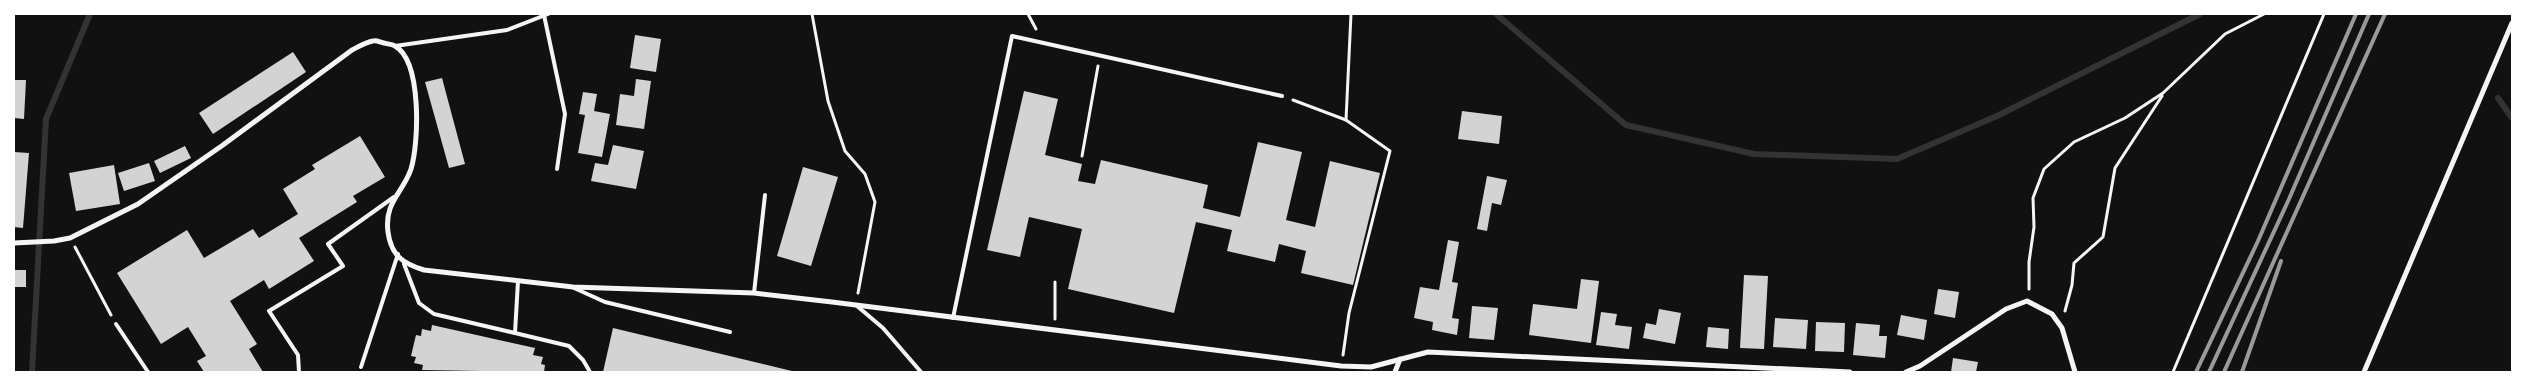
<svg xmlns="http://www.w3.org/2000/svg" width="2526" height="386" viewBox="0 0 2526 386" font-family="Bitter,serif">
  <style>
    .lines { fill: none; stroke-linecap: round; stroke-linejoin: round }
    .stream { stroke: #333; stroke-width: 6 }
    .building { fill: #d3d3d3 }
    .path { stroke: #f5f5f5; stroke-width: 3 }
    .service { stroke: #f5f5f5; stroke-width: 4 }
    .minor { stroke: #f5f5f5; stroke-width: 5 }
    .rail { stroke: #9a9a9a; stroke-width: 4 }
  </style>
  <rect width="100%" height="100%" fill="#111"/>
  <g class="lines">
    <g class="stream">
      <polyline points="1496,14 1626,125 1754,154 1897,159 1997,116 2200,14"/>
      <polyline points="2498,98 2512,118"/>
      <polyline points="32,372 46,119 90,14"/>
    </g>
  </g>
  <g class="building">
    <polygon points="635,35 661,39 656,72 630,68"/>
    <polygon points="293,52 306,72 213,134 199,113"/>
    <polygon points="442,78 465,164 449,168 425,82"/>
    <polygon points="636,79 651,81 644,129 616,125 620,94 634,96"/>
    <polygon points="14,80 26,80 24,119 14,118"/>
    <polygon points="1024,91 1058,99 1045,155 1082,164 1078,181 1095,184 1101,160 1208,185 1203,208 1240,217 1258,142 1302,152 1286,220 1315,227 1330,161 1380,173 1353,285 1301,273 1306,251 1279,244 1275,262 1227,251 1232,230 1196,222 1174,313 1068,289 1082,229 1029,217 1020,257 987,250"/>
    <polygon points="583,92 597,94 594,111 610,114 602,157 578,153 585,115 579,114"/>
    <polygon points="1462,111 1502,116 1499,144 1458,139"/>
    <polygon points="360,136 385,177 353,196 357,202 299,238 314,261 269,289 264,280 230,301 257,344 249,349 263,372 204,372 197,361 206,356 188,327 161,344 117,273 187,230 204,258 253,229 259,238 298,214 283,189 315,169 312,165"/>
    <polygon points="613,145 644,151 636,189 591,181 595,163 608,165"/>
    <polygon points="185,146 191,158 160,173 154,161"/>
    <polygon points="14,152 29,153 23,228 14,227"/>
    <polygon points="149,163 155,181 124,191 118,173"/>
    <polygon points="114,165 120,204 76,211 69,173"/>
    <polygon points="803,167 838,177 811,266 777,256"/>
    <polygon points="1487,176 1507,180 1501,205 1492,203 1487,231 1477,229"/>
    <polygon points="1448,240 1459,242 1452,282 1458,283 1452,318 1459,319 1457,335 1432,330 1433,322 1414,318 1420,287 1439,290"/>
    <rect x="14" y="270" width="12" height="17"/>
    <polygon points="1744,275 1768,276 1764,349 1740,348"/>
    <polygon points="1581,279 1599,281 1591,343 1529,335 1533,304 1577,309"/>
    <polygon points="1938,289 1959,292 1955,318 1934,314"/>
    <polygon points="1472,306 1498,308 1494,340 1469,338"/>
    <polygon points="1659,309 1681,313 1675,344 1643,338 1646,323 1656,325"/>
    <polygon points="1601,312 1617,314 1615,325 1632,327 1629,349 1596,345"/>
    <polygon points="1901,315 1927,320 1924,340 1897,335"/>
    <polygon points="1775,318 1808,320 1806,349 1773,347"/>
    <polygon points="1816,322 1845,323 1844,352 1815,351"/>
    <polygon points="1856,323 1880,325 1879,336 1887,336 1885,358 1853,355"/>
    <polygon points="432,325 535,348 533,355 543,357 541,364 545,365 544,372 422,370 423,365 414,363 416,357 411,356 416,335 421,336 422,329 431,331"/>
    <polygon points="1708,327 1729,329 1728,349 1706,347"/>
    <polygon points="613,328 796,372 603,372"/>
    <polygon points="1953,358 1978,362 1976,372 1951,372"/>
  </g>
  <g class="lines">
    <g class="path">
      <polyline points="812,14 828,101 845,151 865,174 875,202 858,293"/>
      <polyline points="1028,14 1036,29"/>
      <polyline points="1293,100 1346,120 1390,151 1349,313 1343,355"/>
      <polyline points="1346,120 1351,14"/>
      <polyline points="1082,156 1098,66"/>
      <polyline points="75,247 111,315"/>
      <polyline points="1055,282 1055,319"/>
      <polyline points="2029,289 2029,262 2034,227 2033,198 2044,169 2074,142 2125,118 2163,93 2225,34 2264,14"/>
      <polyline points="2065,311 2072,285 2074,263 2103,237 2115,168 2162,96"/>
      <polyline points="2173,372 2324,14"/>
    </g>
    <g class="service">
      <polyline points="544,15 565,114 557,169"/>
      <polyline points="395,46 507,30 548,14"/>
      <polyline points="404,264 419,303 434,314 515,333"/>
      <polyline points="518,281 515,333 569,346 583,360 590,372"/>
      <polyline points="574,288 605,302 730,332"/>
      <polyline points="754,293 765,195"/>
      <polyline points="857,306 883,328 921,372"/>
      <polyline points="953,318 1012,36 1282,96"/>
      <polyline points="116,324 148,372"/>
      <polyline points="361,367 398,254"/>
      <polyline points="299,372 298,355 269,311 343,266 328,244 394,197"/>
    </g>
    <g class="minor">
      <path d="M 14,243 L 54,241 L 70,238 L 138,204 L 223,145 L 352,50 C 358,47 366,42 373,41 C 376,40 380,42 384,43 C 387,44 392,44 395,46 C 422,61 419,143 411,169 C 403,193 384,202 388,232 C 391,256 404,264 424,270 L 573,287 L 754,293 L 832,302 L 1341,366 L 1371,367 L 1428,352 L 1850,372"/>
      <polyline points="1395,372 1400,359"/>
      <polyline points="1906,372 1920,366 2006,309 2027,301 2052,314 2062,328 2075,372"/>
      <polyline points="2364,372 2512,23"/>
    </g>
    <g class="rail">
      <polyline points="2196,372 2258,241 2356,14"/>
      <polyline points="2209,372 2289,199 2369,14"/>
      <polyline points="2224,372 2385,14"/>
      <polyline points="2242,372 2281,261"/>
    </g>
  </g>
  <rect width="2526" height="386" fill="none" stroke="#ffffff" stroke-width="30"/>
</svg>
